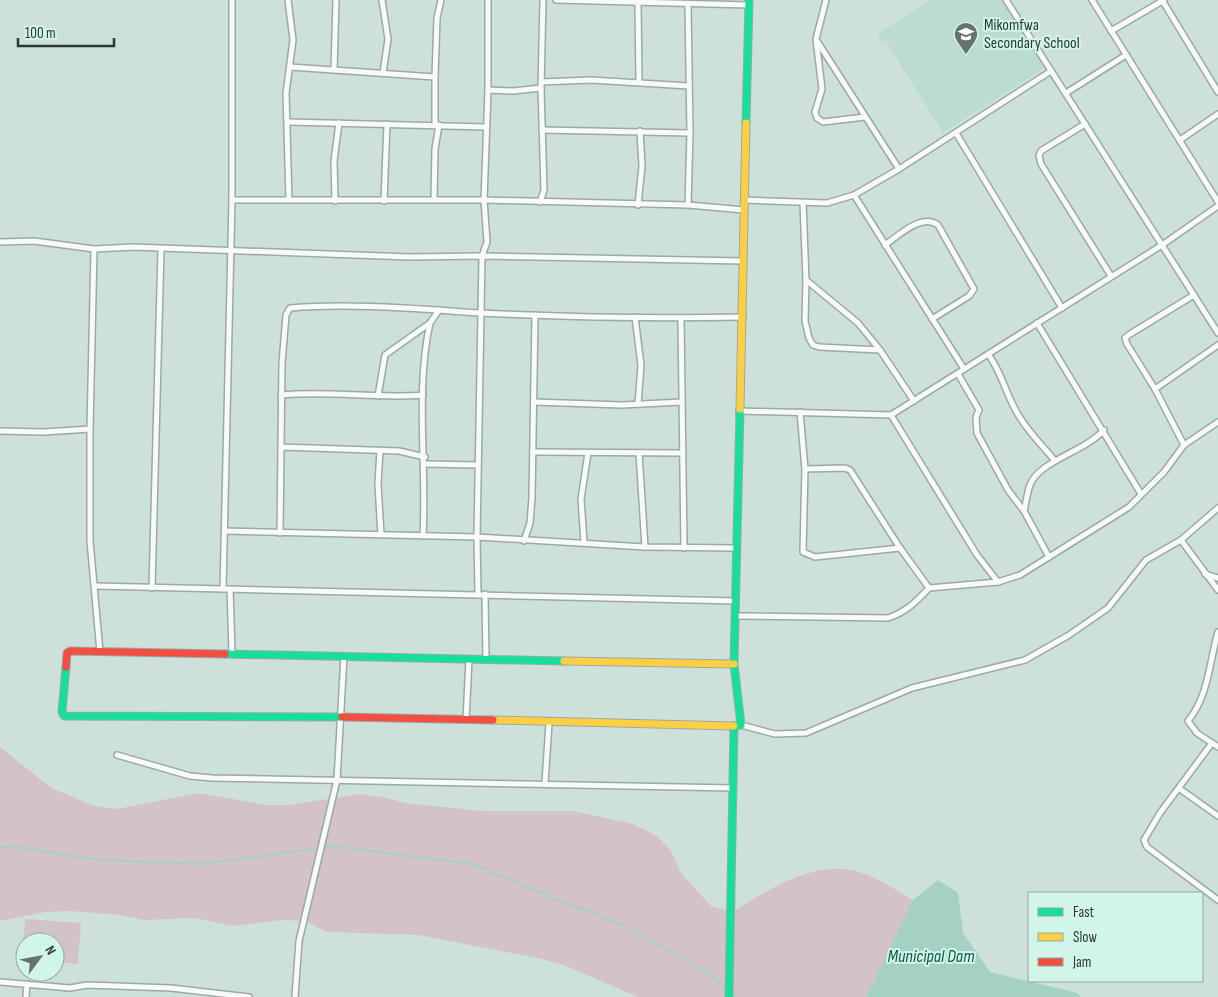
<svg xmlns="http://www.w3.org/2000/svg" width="1218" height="997" viewBox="0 0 1218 997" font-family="'Sofia Sans Condensed',sans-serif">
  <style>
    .built { fill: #bcdcd3 }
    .green { fill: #d4c3c6 }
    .water { fill: #a4d1c4 }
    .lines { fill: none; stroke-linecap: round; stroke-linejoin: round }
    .stream { stroke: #a4d1c4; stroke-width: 2 }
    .street-casing { stroke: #9aaaa5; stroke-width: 8 }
    .fast-casing { stroke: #9aaaa5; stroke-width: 9 }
    .slow-casing { stroke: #9aaaa5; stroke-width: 9 }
    .jam-casing { stroke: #9aaaa5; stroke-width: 9 }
    .street { stroke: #f8faf9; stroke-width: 5 }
    .fast { stroke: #16e098; stroke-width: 7 }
    .slow { stroke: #ffcf43; stroke-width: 7 }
    .jam { stroke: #f24e42; stroke-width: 7 }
    .labels { text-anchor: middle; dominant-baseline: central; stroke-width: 4; stroke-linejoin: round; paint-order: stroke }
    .poi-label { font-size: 16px; fill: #2b3934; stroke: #d2f5ea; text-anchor: start }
    .water-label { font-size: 18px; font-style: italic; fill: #0c5949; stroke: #d2f5ea }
  </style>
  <rect width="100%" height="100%" fill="#cde0da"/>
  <polygon class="built" points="931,0 1004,0 1046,67 943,133 886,41 883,42 877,34"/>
  <g class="green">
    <path d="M 0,747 L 51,788 L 95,806 L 117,809 L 198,793 L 267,805 L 289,805 L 360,794 L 383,797 L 405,803 L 482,811 L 573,811 L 633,824 L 657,836 L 671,851 L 681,873 L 711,906 L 732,912 C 769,890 817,857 862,873 C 880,879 897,891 913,900 L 866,997 L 638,997 L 564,965 L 542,959 L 419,935 L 327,932 L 306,921 L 283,920 L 233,926 L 195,918 L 144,920 L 120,915 L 70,911 L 46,912 L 0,921 Z"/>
    <polygon points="25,919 81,923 78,964 55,962 55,942 25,942 25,959 22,959"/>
  </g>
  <polygon class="water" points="938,880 958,893 963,933 990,972 1077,993 1081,997 866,997 913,900"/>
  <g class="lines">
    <g class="stream">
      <polyline points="0,847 24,848 99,860 202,864 319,848"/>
      <polyline points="324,847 332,846 473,864 555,899 621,924 710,974 727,989"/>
      <polyline points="731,992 736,997"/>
    </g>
    <g class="street-casing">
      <g id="street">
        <polyline points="288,0 293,40 286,93 289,200"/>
        <polyline points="382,0 388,39 383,73"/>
        <polyline points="556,0 749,5"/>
        <polyline points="826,0 816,39 822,89 815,112 817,118 823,122 865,117"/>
        <polyline points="1006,0 1218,333"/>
        <polyline points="1092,0 1218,202"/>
        <polyline points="1162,0 1218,92"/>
        <polyline points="638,4 639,82"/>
        <polyline points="1111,31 1164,0"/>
        <polyline points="817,41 899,169"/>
        <polyline points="290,67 435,77 435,125"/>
        <polyline points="334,70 336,0"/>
        <polyline points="435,77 437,18 441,0"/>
        <polyline points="541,82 591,80 689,86"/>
        <polyline points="488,90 513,91 541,88"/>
        <polyline points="1066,93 1126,55"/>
        <polyline points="289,122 485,127"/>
        <polyline points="1085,124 1041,151 1039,156 1041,164 1111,276"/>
        <polyline points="542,130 690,133"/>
        <polyline points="956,133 1062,308"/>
        <polyline points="1180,140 1218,114"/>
        <polyline points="854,195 964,369"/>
        <polyline points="232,200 484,200 688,205 744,210"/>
        <polyline points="434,200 435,149 439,125"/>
        <polyline points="744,200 827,203 854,195 899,169 1051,71"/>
        <polyline points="335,201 334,161 339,123"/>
        <polyline points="384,201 387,124"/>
        <polyline points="540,202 544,190 541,88 543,0"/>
        <polyline points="803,203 806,280 805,321 809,338 813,345 819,347 880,350 914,401"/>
        <polyline points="638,205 642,166 640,131"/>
        <polyline points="688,205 690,133 688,5"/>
        <polyline points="0,242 34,241 94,249 133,247 410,257 482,256 742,261"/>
        <path d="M 885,245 C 899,235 922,213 938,225 L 974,289 L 969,296 L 932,319"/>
        <polyline points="94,249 90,429 90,541 100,652"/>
        <polyline points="806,280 858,323 880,350"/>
        <polyline points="1194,295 1130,334 1125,338 1127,344 1155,389 1218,345"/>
        <polyline points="635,317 641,365 638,404"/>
        <polyline points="681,319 684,548"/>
        <polyline points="1037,323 1141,494"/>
        <path d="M 988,354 C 1002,372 1006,396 1019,416 C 1029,433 1043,446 1055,461"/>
        <polyline points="958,374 979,410 976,417 977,433 1008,490 1024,511 1049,557"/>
        <polyline points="1155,389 1184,445"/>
        <path d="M 281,395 C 328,390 376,399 423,395"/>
        <polyline points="378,396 385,355 430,323 439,310"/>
        <polyline points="534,402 622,405 682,402"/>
        <polyline points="739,411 891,415 1162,245 1218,206"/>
        <polyline points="800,412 805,469 803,552 815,557 900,548 929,588"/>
        <polyline points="891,415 977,555 998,582"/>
        <polyline points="0,431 44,432 90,429"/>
        <path d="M 281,447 L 282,363 L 286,315 L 290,308 C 354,303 417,309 481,313 C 568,317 656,319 743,317"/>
        <polyline points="380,450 378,484 381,535"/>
        <polyline points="533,452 683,453"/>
        <polyline points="639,453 645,547"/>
        <polyline points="425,464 478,465"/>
        <polyline points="805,469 845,468 850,470 900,548"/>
        <path d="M 1024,511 C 1026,503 1027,493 1030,485 C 1039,461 1084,452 1104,430"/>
        <polyline points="224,531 477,537 645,547 737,548"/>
        <polyline points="280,533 281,447 399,451 425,457"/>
        <path d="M 423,536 C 427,466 415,391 430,323"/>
        <polyline points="1181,540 1218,590"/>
        <polyline points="524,541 530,523 532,498 535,315"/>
        <polyline points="584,542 581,499 588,453"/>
        <polyline points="1205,574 1218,578"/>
        <polyline points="96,586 736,601"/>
        <polyline points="152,588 161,249"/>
        <polyline points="223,589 232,200 232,0"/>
        <polyline points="230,589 232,652"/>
        <polyline points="478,594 477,537 481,313 482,256 487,242 484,200 488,90 488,0"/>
        <polyline points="485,594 486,660"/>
        <path d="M 736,616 L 888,618 C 906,612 916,602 929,588 L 998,582 L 1020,575 L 1129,507 L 1164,472 L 1184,445 L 1218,422"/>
        <path d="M 1218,632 C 1209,663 1209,695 1188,721 L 1197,733 L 1218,747"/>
        <polyline points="466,720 469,659"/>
        <polyline points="741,725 775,734 806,733 912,688 1025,660 1069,635 1108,608 1146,560 1181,540 1218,508"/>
        <polyline points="1212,743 1160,813 1144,840 1147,847 1218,900"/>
        <polyline points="117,755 190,776 212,778 733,788"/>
        <polyline points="545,783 549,723"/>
        <polyline points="1180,789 1218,816"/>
        <polyline points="0,982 70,988 87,985 171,988 249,997"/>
        <polyline points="26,997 27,984"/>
        <polyline points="295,997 299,941 337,780 344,656"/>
      </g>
    </g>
    <g class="fast-casing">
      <g id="fast">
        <polyline points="746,123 749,0"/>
        <polyline points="225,654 564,661"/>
        <polyline points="66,667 62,712 64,716 342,717"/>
        <polyline points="729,997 734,726 741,725 734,664 740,409"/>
      </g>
    </g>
    <g class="slow-casing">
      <g id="slow">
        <polyline points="740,409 746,123"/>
        <polyline points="564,661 734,664"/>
        <polyline points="493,720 734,726"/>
      </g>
    </g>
    <g class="jam-casing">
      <g id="jam">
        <polyline points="66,667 67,653 70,651 225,654"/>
        <polyline points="342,717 493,720"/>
      </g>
    </g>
    <use href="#street" class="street"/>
    <use href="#fast" class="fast"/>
    <use href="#slow" class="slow"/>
    <use href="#jam" class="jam"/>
  </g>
  <defs>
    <g id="school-pin" transform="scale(1.25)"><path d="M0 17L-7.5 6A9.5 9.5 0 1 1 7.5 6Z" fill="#64736e" stroke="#d2f5ea"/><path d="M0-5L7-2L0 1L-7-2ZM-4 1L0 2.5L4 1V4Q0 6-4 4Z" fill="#fff"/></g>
  </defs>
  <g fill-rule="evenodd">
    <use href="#school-pin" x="966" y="34"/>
  </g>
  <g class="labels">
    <g class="poi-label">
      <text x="984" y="25">Mikomfwa<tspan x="984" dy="18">Secondary School</tspan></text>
    </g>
    <g class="water-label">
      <text x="931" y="956">Municipal Dam</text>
    </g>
  </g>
  <rect x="1028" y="892" width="175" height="90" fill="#d2f5ea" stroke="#8faaa1"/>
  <rect x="1038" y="908" width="25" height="8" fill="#16e098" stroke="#8faaa1"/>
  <text x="1073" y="917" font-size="15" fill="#2b3934">Fast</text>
  <rect x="1038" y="933" width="25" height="8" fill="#ffcf43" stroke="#8faaa1"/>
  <text x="1073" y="942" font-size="15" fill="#2b3934">Slow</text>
  <rect x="1038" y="958" width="25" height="8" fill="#f24e42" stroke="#8faaa1"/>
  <text x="1073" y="967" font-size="15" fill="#2b3934">Jam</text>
  <g transform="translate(40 957) rotate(58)"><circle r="24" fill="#d2f5ea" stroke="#8faaa1"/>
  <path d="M0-4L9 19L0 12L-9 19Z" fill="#64736e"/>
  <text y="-8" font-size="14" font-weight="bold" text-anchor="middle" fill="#2b3934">N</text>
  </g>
  <path d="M18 38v8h96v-8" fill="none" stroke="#2b3934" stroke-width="2.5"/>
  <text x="25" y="38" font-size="15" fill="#2b3934" stroke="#d2f5ea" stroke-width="4" paint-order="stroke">100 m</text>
</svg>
